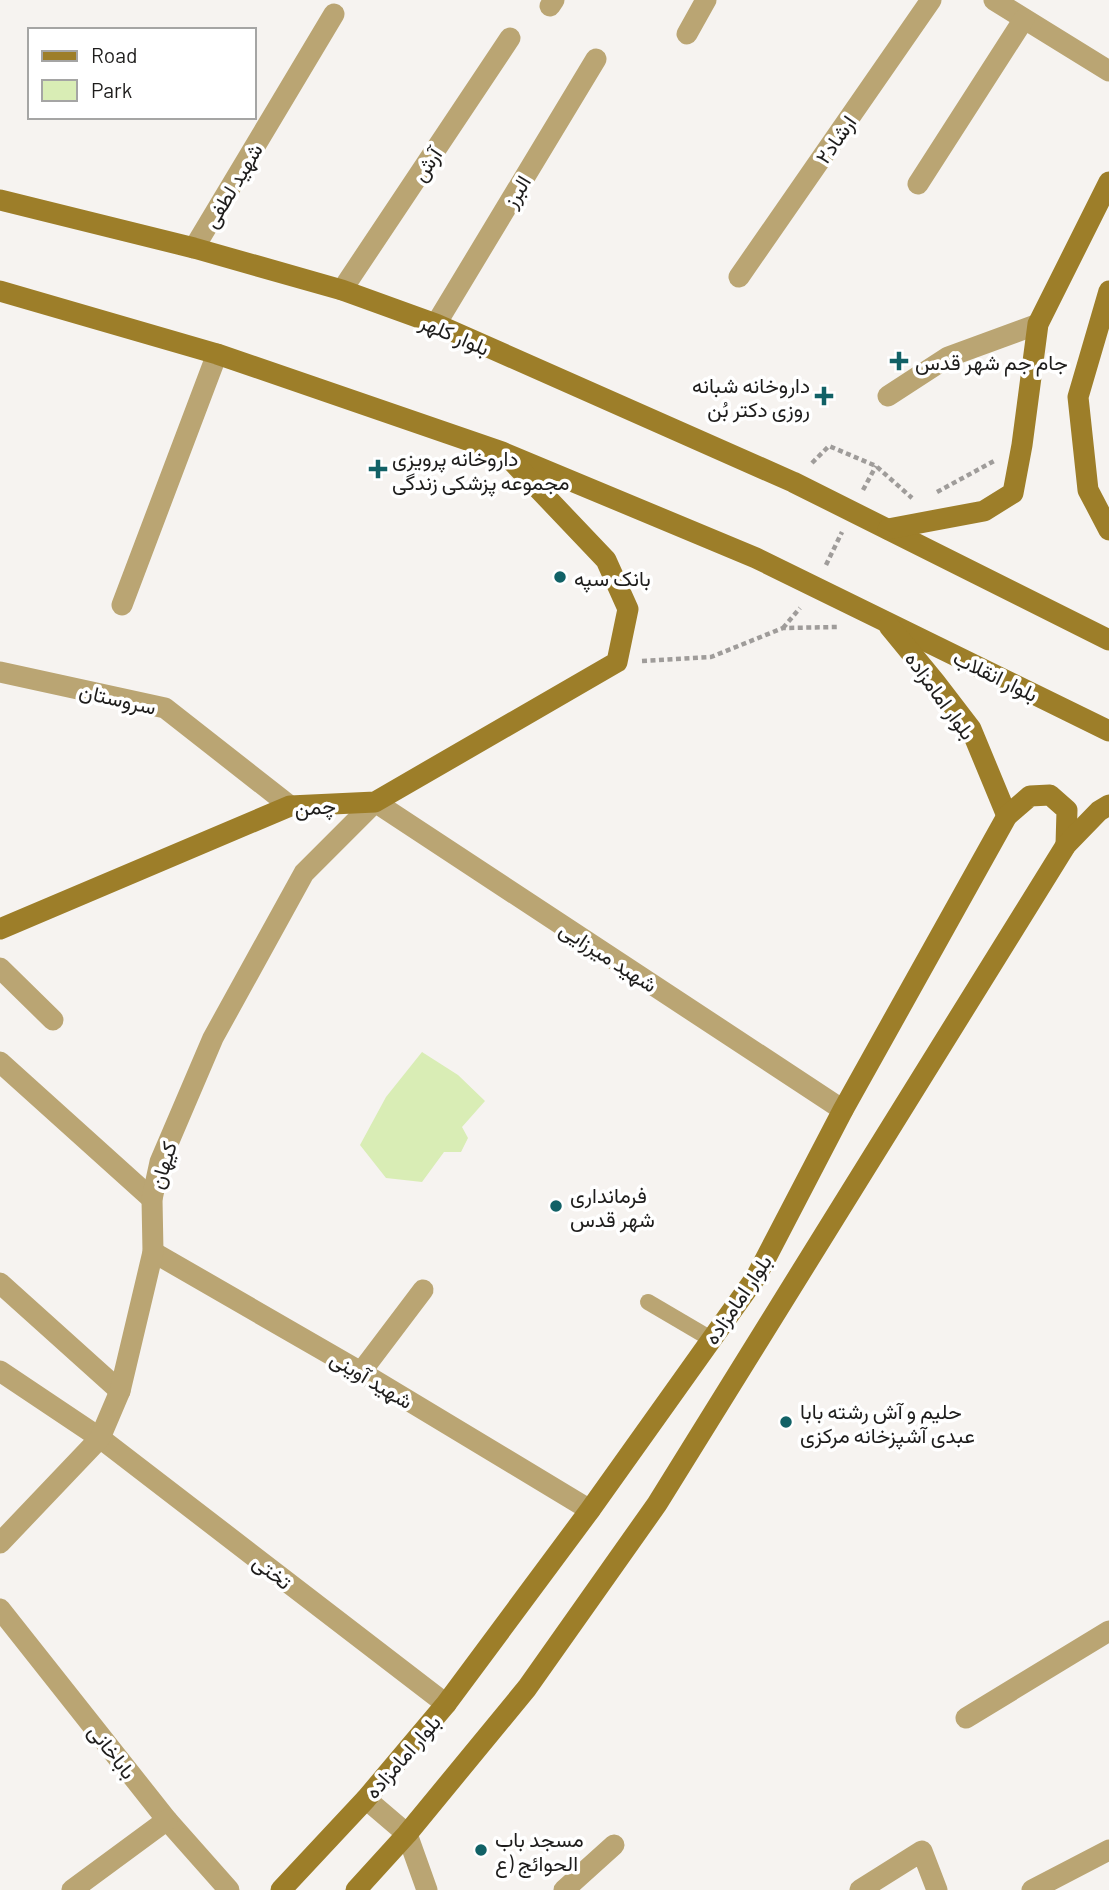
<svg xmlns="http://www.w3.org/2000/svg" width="1109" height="1890" viewBox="0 0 1109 1890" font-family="Barlow,Vazirmatn,sans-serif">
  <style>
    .green { fill: #d9edb5 }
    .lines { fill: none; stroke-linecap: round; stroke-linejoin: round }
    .path { stroke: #9f9c9a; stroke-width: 4.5; stroke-dasharray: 5 3.5; stroke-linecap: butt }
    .lane { stroke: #baa573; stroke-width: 16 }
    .street { stroke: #baa573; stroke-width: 21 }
    .secondary { stroke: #9d7e29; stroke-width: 21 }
    .poi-dot { fill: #116166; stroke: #fff; stroke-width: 2.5 }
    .labels { text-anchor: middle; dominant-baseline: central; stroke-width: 7; stroke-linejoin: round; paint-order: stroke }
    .street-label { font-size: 21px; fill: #1e1d1c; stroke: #fff }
    .poi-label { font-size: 21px; fill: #1e1d1c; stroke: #fff; text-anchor: start }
  </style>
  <rect width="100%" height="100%" fill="#f6f3f0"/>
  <polygon class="green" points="422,1052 458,1075 485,1101 462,1127 468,1138 461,1152 444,1152 422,1182 386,1178 360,1145 386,1097"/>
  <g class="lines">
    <g class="path">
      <polyline points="812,463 829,446 876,466 912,498"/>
      <polyline points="863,490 876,466"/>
      <polyline points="937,492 994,461"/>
      <polyline points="826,565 842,532"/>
      <polyline points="783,628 800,608"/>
      <polyline points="642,661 711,657 783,628 838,627"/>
    </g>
    <polyline class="lane" points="648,1302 711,1339"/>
    <g class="street">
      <polyline points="994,0 1109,71"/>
      <polyline points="550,6 554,0"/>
      <polyline points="687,34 706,0"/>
      <polyline points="918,184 1024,19"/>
      <polyline points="194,248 334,14"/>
      <polyline points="739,277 931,0"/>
      <polyline points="342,290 510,38"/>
      <polyline points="436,324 596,59"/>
      <polyline points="888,396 948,357 1038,324"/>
      <polyline points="122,605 217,354"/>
      <polyline points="0,672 165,708 290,806"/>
      <polyline points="0,968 53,1020"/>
      <polyline points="0,1062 152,1199"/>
      <polyline points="153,1252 361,1372 590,1510"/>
      <polyline points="0,1283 120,1391"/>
      <polyline points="0,1371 100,1438 446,1704"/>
      <polyline points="361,1372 423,1290"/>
      <polyline points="0,1543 100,1438 120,1391 153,1252 152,1199 160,1162 213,1038 304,873 375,802 843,1110"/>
      <polyline points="0,1609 167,1820 229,1890"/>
      <polyline points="966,1718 1109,1631"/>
      <polyline points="366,1799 407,1834 427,1890"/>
      <polyline points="72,1890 167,1820"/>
      <polyline points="564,1890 614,1845"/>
      <polyline points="860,1890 922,1851 937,1890"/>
      <polyline points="1032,1890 1109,1850"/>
    </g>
    <g class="secondary">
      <polyline points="0,200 194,248 342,290 436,324 793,482 1109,640"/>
      <polyline points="0,291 217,354 502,452 756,558 1109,731"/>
      <polyline points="1109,291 1078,397 1088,490 1109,530"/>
      <polyline points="888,529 984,511 1013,493 1022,445 1038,324 1109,182"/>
      <polyline points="889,626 935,682 971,729 1007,816"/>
      <polyline points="0,929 290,806 375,802 617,662 628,609 606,560 509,458"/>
      <polyline points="281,1890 366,1799 446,1704 590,1510 756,1277 843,1110 1007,816 1030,796 1050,795 1067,810 1066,845"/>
      <polyline points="356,1890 407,1834 527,1688 657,1504 1066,845 1099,811 1109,805"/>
    </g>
  </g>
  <g class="poi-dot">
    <path d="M895.5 350.5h7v7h7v7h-7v7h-7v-7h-7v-7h7z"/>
    <path d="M820.5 385.5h7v7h7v7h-7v7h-7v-7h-7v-7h7z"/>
    <path d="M374.5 458.5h7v7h7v7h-7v7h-7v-7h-7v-7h7z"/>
    <circle cx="560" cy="577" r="7"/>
    <circle cx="556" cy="1206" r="7"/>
    <circle cx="786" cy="1422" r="7"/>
    <circle cx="481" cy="1850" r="7"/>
  </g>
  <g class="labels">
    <g class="street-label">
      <text transform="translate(835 139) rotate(-55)">ارشاد۲</text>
      <text transform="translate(426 164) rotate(-56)">آرش</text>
      <text transform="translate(232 185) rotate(-59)">شهید لطفی</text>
      <text transform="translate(516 191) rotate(-59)">البرز</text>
      <text transform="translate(455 334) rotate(23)">بلوار کلهر</text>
      <text transform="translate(996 675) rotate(26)">بلوار انقلاب</text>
      <text transform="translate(941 695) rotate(54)">بلوار امامزاده</text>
      <text transform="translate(118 698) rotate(13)">سروستان</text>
      <text transform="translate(315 806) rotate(-4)">چمن</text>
      <text transform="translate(609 956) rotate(33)">شهید میرزایی</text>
      <text transform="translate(162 1165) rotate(-73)">کیهان</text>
      <text transform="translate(737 1299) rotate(-56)">بلوار امامزاده</text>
      <text transform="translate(372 1379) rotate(31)">شهید آوینی</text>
      <text transform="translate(273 1571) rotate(38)">تختی</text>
      <text transform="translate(113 1751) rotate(52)">باباخانی</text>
      <text transform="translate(402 1756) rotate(-49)">بلوار امامزاده</text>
    </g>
    <g class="poi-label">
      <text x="915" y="361">جام جم شهر قدس</text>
      <text x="810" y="384" text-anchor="end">داروخانه شبانه<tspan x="810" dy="24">روزی دکتر بُن</tspan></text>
      <text x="392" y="457">داروخانه پرویزی<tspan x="392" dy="24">مجموعه پزشکی زندگی</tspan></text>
      <text x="574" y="577">بانک سپه</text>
      <text x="570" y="1194">فرمانداری<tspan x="570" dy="24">شهر قدس</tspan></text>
      <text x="800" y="1410">حلیم و آش رشته بابا<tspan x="800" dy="24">عبدی آشپزخانه مرکزی</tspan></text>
      <text x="495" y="1838">مسجد باب<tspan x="495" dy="24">الحوائج (ع</tspan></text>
    </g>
  </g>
  <rect x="28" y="28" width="228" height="91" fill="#ffffff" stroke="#a5a5a4" stroke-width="2"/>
  <rect x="42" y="51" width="35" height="10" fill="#9d7e29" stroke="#a5a5a4" stroke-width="2"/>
  <text x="91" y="63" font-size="21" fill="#1e1d1c">Road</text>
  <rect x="42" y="80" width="35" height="21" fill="#d9edb5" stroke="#a5a5a4" stroke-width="2"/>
  <text x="91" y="98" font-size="21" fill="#1e1d1c">Park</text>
</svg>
